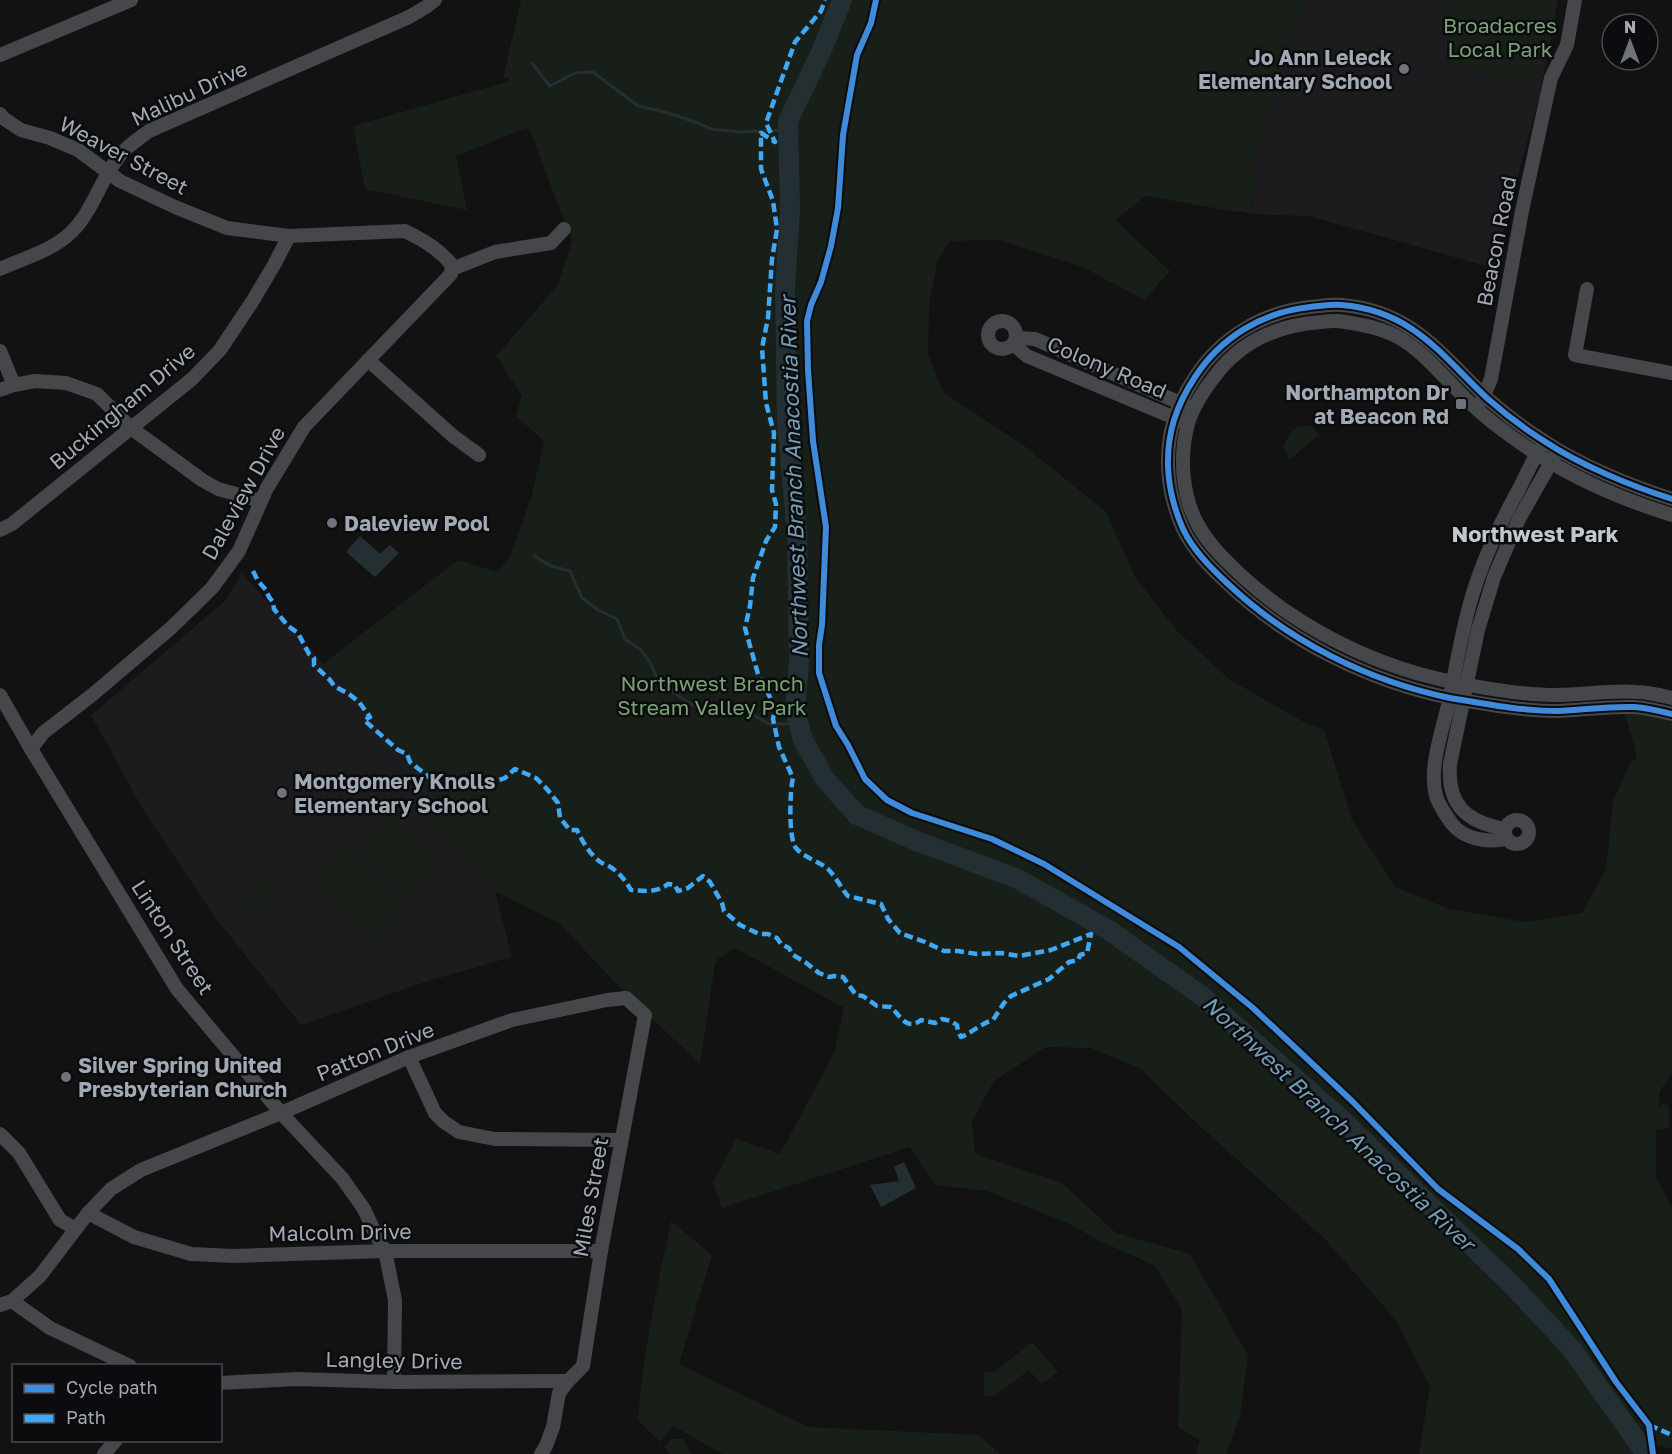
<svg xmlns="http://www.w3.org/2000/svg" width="1672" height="1454" viewBox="0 0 1672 1454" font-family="'Golos Text',sans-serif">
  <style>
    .built { fill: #1c1c1e }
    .green { fill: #181f18 }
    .water { fill: #242f34 }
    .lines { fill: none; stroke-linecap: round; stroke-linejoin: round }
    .stream { stroke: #242f34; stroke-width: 3 }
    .river { stroke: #242f34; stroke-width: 20 }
    .minor { stroke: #46474b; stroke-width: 14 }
    .quiet { stroke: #3fa9f5; stroke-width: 4.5; stroke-dasharray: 9 4.5; stroke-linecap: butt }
    .cycleway-casing { stroke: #0c0c0e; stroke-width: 10 }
    .cycleway { stroke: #408adc; stroke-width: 6 }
    .poi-dot { fill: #6f747c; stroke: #0c0c0e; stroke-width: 2 }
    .labels { text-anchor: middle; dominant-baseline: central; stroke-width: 5; stroke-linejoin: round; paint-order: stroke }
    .park-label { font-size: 21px; fill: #78a276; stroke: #0c0c0e }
    .poi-label { font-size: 21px; font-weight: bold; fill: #a1a9b5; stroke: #0c0c0e; text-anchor: start }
    .street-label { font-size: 21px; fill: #a1a9b5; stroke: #0c0c0e }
    .water-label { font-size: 22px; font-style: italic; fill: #749db4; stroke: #0c0c0e }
    .neighbourhood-label { font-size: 22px; font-weight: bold; fill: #c2c8d0; stroke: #0c0c0e }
  </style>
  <rect width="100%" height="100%" fill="#121212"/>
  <g class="built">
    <polygon points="1113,0 1558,0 1539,98 1493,268 1309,216 1252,214 1260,49"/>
    <polygon points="242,573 334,676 374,717 429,779 430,814 445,837 495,891 512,957 425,982 301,1025 215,917 141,806 91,715 224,602"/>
  </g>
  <g class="green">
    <polygon points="521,0 1305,0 1255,157 1252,214 1238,211 1237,212 1146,196 1115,220 1170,271 1144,300 1083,267 999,240 950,241 938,260 929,302 928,355 944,393 1022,444 1106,512 1135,577 1177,631 1229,679 1300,720 1324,730 1352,820 1395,887 1449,909 1524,922 1582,913 1606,869 1613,802 1631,762 1637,759 1633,741 1624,712 1672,719 1672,1073 1660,1091 1658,1108 1662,1104 1669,1105 1669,1128 1656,1130 1656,1178 1672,1208 1672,1448 1665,1449 1663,1445 1635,1454 1419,1454 1430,1386 1395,1319 1324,1238 1191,1118 1140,1068 1091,1048 1046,1047 994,1081 972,1121 975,1154 1062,1183 1116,1233 1190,1254 1248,1355 1240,1416 1226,1454 1196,1454 1200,1440 1178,1427 1182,1309 1154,1265 1100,1241 1068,1223 987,1191 935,1185 910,1147 722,1208 713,1183 736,1139 780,1154 834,1053 844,1008 735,948 718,959 715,964 700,1064 621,989 560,924 495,891 445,837 429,814 429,779 323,664 458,560 497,572 509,560 531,498 544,441 516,416 522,396 496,356 558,285 572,241 530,131 526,128 456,156 467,210 365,189 353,126 510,81 508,77 503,79"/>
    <polygon points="1443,0 1553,0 1533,84 1457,66"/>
    <polygon points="1299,426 1312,426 1319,435 1290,459 1283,448 1290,433"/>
    <polygon points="396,815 441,866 403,899 358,849"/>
    <polygon points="344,846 405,907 370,941 311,878"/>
    <polygon points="266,879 279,893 255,916 242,902"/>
    <path d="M 671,1221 L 712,1255 L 679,1364 L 808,1427 L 978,1435 L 1000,1454 L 723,1454 L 673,1426 L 660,1442 L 638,1420 C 643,1353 657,1287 671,1221 Z"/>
    <polygon points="1032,1342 1058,1372 1041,1384 1029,1370 994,1396 984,1396 984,1372 994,1372"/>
    <polygon points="672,1439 683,1439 692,1454 669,1454 664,1447"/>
  </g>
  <g class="water">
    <polygon points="360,536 380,554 390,545 399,553 375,577 346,552"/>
    <polygon points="904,1162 916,1188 881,1207 870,1185 899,1181 894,1167"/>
  </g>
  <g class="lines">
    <g class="stream">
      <polyline points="532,63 550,86 575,73 593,72 638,106 665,112 698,123 711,129 739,132 788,130"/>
      <polyline points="534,556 551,566 570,571 582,598 598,610 617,619 625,639 641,650 651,664 657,678 680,697 708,715 731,709 749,712 769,724 799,724"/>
    </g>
    <polyline class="river" points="842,0 821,52 788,121 790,209 785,288 787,424 797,533 799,664 795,710 803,740 825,779 857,815 919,842 1018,879 1110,931 1202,996 1338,1116 1513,1286 1571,1348 1646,1454"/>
    <g class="minor">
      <polyline points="0,55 131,0"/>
      <path d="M 0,114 L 3,118 L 21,130 L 50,138 L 78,150 L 120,181 L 175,207 L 227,228 L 289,236 L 405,231 C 423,240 439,249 452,265 L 451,274 L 304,427 L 267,488 L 239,551 L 212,588 L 171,628 L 92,695 L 43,733 L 31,749"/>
      <path d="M 0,269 C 22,259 48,252 67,236 C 90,217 98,186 115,162 C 123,149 137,140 149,131 L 409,17 L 426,7 L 435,0"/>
      <polyline points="452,269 495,252 551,243 564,229"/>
      <polyline points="1587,289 1575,355 1672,373"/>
      <circle cx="1002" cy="335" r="14"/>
      <polyline points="1016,338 1035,339 1187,406"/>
      <polyline points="1013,344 1027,356 1182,421"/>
      <polyline points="0,351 14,385"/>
      <polyline points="368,360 453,436 479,455"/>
      <polyline points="0,390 14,385 35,381 66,383 97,394 131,428 202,480 218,489 261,501"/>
      <polyline points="1482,400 1491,379 1522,211 1547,96 1551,78 1567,45 1575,0"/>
      <path d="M 1672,499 C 1631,486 1580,465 1544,441 C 1525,429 1505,414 1488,399 C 1441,355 1413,311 1342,305 C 1332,304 1321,306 1310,307 C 1263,312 1221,337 1195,377 C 1176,406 1167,433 1168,467 C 1169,489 1174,509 1183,529 C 1193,550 1210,567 1227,583 C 1288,641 1368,681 1450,698 C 1486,704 1522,711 1558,711 C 1583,710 1609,706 1634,707 C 1647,708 1660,711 1672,714"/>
      <path d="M 1672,515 C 1614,497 1557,471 1508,434 C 1498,427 1488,419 1479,411 C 1453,389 1432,359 1403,340 C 1385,329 1365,325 1345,322 C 1337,320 1329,321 1321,322 C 1279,325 1241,341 1215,376 C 1204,390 1193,406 1188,424 C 1179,456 1182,496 1198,525 C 1209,545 1226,561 1242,576 C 1299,629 1377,667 1453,682 C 1487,689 1522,695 1556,695 C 1583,695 1609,690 1636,692 C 1648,692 1660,695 1672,698"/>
      <polyline points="0,530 12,524 192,379 220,350 252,302 274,265 289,236"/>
      <polyline points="0,695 31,749 177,989 281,1113 342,1178 364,1209 375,1233 385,1251 395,1300 394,1382"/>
      <circle cx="1517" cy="832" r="12"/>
      <path d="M 1505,829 C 1466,822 1447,805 1450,764 L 1478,630 L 1494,577 L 1519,519 L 1554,457"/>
      <path d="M 1506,839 C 1487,843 1464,839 1452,824 C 1446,815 1439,806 1436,796 C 1428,766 1444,726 1450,697 C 1456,667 1461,636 1469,607 C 1480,565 1498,527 1519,489 C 1526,475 1532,461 1540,449"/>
      <polyline points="409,1057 435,1113 444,1122 459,1132 495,1139 621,1140"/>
      <polyline points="0,1134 19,1153 60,1220 76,1229"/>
      <polyline points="88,1213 134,1237 191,1254 234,1256 385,1251 601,1251"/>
      <polyline points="12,1301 50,1328 130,1366"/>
      <polyline points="0,1305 12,1301 40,1276 88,1213 111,1189 141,1170 281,1113 409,1057 512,1020 607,1000 626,998 645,1015 601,1251 583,1366 568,1381 559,1393 553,1427 546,1446 541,1454"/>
      <polyline points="220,1383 297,1379 394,1382 568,1381"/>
      <polyline points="104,1454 116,1440"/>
    </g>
    <g class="quiet">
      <path d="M 253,571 L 258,581 L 266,590 L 269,597 L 273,602 L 274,609 L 288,626 L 298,633 L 309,654 L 314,658 L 314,665 L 330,680 L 334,686 L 349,694 L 359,702 L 370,717 L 364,720 L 398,750 L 407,754 L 410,762 L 439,785 L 463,787 L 471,786 L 478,789 L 486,788 L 491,783 L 505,778 L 515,769 L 536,778 L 546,788 L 558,803 L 560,818 L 570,830 L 577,830 C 582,841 589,853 599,861 C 602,864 608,865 612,868 C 620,874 626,881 631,890 C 644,891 657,893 668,884 L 675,885 L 678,891 L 688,888 L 703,876 L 710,882 L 722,903 L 724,911 L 740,925 L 759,934 L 768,934 L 777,938 L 781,944 L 789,948 L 793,955 L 805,962 L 819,973 L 829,977 L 834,976 L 843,977 L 856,995 L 863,996 L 877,1006 L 891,1007 C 901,1017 907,1031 921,1020 L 935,1023 L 942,1019 L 951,1021 L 957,1025 L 958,1031 L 961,1037 C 973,1032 980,1024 993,1020 L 1004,1003 L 1011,996 L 1049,979 L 1069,962 L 1078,960 L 1080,955 L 1087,953 L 1091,934 L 1051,950 L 1019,956 L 1001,953 L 977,954 L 958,951 L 944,951 L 925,942 L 900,933 L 888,919 L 881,904 L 848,896 C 841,888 836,877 828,869 C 820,862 803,857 796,848 C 788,839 790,789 793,778 L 779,747 L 773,719 L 775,707 L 758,674 L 745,628 L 750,606 L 753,578 L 766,541 L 775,527 L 776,504 L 772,490 L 774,433 L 766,403 L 762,348 L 768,318 L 772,259 L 777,229 L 773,201 L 761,169 L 761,133 L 775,142 L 766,123 L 795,42 L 821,11 L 825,0"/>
      <polyline points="1649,1425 1672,1435"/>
    </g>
    <g class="cycleway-casing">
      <g id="cycleway">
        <polyline points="876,0 871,23 857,55 843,135 838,208 831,246 821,282 811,305 807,321 808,370 813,441 826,527 822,625 819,645 819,673 836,726 848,745 865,779 887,800 912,813 992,839 1044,864 1179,947 1253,1008 1353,1102 1438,1189 1518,1249 1549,1279 1616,1382 1649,1425 1653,1454"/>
        <path d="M 1672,499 C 1631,486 1580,465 1544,441 C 1525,429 1505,414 1488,399 C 1441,355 1413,311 1342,305 C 1332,304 1321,306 1310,307 C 1263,312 1221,337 1195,377 C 1176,406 1167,433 1168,467 C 1169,489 1174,509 1183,529 C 1193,550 1210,567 1227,583 C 1288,641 1368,681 1450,698 C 1486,704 1522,711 1558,711 C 1583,710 1609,706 1634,707 C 1647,708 1660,711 1672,714"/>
      </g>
    </g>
    <use href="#cycleway" class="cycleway"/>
  </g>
  <g class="poi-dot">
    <circle cx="1404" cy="69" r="6"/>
    <rect x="1455" y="398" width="12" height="12" rx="3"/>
    <circle cx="332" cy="523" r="6"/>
    <circle cx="282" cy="793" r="6"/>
    <circle cx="66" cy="1077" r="6"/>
  </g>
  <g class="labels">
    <g class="park-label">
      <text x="1500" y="25">Broadacres<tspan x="1500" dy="24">Local Park</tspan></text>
      <text x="712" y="683">Northwest Branch<tspan x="712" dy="24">Stream Valley Park</tspan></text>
    </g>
    <g class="poi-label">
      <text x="1392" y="57" text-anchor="end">Jo Ann Leleck<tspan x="1392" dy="24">Elementary School</tspan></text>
      <text x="1449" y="392" text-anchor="end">Northampton Dr<tspan x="1449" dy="24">at Beacon Rd</tspan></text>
      <text x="344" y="523">Daleview Pool</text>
      <text x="294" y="781">Montgomery Knolls<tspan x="294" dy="24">Elementary School</tspan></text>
      <text x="78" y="1065">Silver Spring United<tspan x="78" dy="24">Presbyterian Church</tspan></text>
    </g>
    <g class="street-label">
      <text transform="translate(189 93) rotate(-25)">Malibu Drive</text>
      <text transform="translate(124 155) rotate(28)">Weaver Street</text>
      <text transform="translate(1496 241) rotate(-79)">Beacon Road</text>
      <text transform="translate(1107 367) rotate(23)">Colony Road</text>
      <text transform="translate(122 406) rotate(-40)">Buckingham Drive</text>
      <text transform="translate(243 493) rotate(-61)">Daleview Drive</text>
      <text transform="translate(173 937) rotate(57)">Linton Street</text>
      <text transform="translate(375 1051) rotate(-22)">Patton Drive</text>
      <text transform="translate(590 1197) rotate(-80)">Miles Street</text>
      <text transform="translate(340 1232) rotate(-1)">Malcolm Drive</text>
      <text transform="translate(394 1360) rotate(1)">Langley Drive</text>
    </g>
    <g class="water-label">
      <text transform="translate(793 477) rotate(-92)">Northwest Branch Anacostia River</text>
      <text transform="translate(1339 1123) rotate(43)">Northwest Branch Anacostia River</text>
    </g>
    <g class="neighbourhood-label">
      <text x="1535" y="533">Northwest Park</text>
    </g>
  </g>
  <rect x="12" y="1364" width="210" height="78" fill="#0c0c0e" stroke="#484b51" stroke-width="1.5"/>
  <rect x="24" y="1384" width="30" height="9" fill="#408adc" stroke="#484b51" stroke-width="1.5"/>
  <text x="66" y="1394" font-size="18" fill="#a1a9b5">Cycle path</text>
  <rect x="24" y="1414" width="30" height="9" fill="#3fa9f5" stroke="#484b51" stroke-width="1.5"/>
  <text x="66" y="1424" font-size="18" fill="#a1a9b5">Path</text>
  <g transform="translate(1630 42)"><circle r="28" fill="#0c0c0e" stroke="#484b51" stroke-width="1.5"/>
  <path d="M0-4.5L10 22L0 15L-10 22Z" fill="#6f747c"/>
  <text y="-9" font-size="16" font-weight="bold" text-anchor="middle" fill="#a1a9b5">N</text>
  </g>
</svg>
